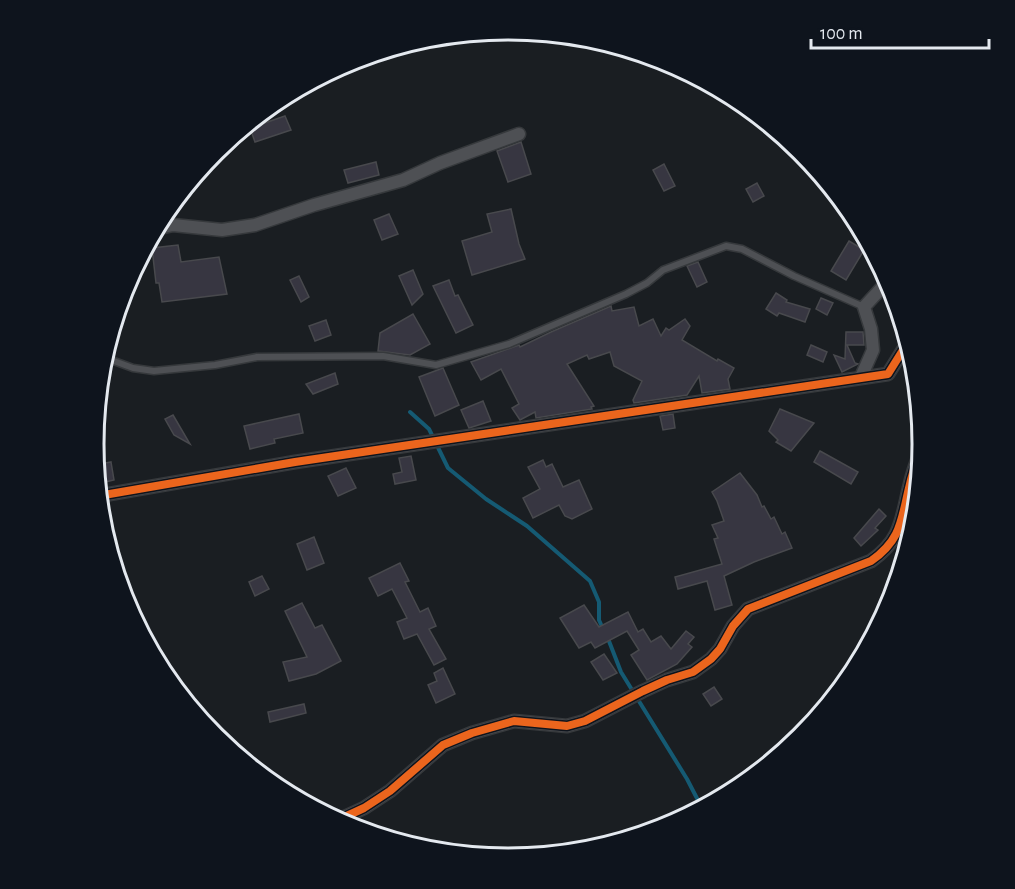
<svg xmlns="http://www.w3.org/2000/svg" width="1015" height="889" viewBox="0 0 1015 889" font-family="'Alegreya Sans',sans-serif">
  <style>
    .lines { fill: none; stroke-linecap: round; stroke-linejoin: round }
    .stream { stroke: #155a73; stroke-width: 4 }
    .building { fill: #373641; stroke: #48494d; stroke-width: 1.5 }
    .lane-casing { stroke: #36393c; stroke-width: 9 }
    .street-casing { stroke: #36393c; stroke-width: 15 }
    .lane { stroke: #4e5054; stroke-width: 6 }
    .street { stroke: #4e5054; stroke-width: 12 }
    .cycleway-casing { stroke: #0e141d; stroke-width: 11 }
    .cycleway { stroke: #eb651d; stroke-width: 8 }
    .rim { fill: none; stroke: #e4e9ef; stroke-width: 3 }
  </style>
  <rect width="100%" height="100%" fill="#1a1e22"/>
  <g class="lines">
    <g class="stream">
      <polyline points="410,412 429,429 448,468 486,499 527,526 590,581 599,602 599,620 603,629"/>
      <polyline points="607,636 621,672 687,779 702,808"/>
    </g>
  </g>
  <g class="building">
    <polygon points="285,116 291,130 255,142 250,128"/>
    <polygon points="521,142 531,174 508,182 497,151"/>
    <polygon points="376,162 379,175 348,183 344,170"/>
    <polygon points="664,164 675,186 664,191 653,170"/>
    <polygon points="757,183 764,196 753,202 746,189"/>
    <polygon points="511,209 519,244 525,259 472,275 462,241 492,232 487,214"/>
    <polygon points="389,214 398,234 382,240 374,220"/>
    <polygon points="849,241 864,250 846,280 831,271"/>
    <polygon points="178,245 181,262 219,257 227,294 162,302 159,283 156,283 152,248"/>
    <polygon points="698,262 707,282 697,287 687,266"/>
    <polygon points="413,270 423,294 412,305 399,276"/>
    <polygon points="299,276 309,297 301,302 290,280"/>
    <polygon points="449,280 455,296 458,295 473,325 456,333 433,286"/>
    <polygon points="776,293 787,300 786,302 810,309 805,322 779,313 777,316 766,309"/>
    <polygon points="821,298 833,303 827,315 816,309"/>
    <polygon points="611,306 612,311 634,307 639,326 653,319 661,336 666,328 669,330 685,319 690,326 682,340 717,361 718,359 734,368 728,379 730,389 702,393 699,376 687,395 634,403 633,400 642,381 614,366 610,352 589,359 587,355 567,364 594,406 591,407 592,409 536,418 535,412 520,420 512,408 519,404 501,369 481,380 471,362 519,345 520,347 551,332"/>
    <polygon points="413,314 430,344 410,355 378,351 380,333"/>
    <polygon points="326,320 331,335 315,341 309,326"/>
    <polygon points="846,332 863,332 864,345 847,345 855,363 858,364 842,372 834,355 845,359"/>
    <polygon points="811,345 827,352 823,362 807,355"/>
    <polygon points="443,368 459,405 435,416 419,377"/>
    <polygon points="335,373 338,384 313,394 306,384"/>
    <polygon points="483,401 491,421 469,428 461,410"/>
    <polygon points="780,409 814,423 791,451 776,442 778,440 769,431"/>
    <polygon points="299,414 303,433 274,439 275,443 250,449 244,426"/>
    <polygon points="673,414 675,428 663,430 660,416"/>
    <polygon points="173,415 190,444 174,435 165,419"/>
    <polygon points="820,451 858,472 851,484 814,462"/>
    <polygon points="411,456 416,480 395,484 393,474 402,472 399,458"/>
    <polygon points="543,460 546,467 552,464 563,487 579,480 592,509 572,519 565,516 559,505 533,518 523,498 540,489 528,467"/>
    <polygon points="111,462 114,480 97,484 95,465"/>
    <polygon points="346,468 356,488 338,496 328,476"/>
    <polygon points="740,473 757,495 762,507 764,506 771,519 774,517 782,534 785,532 792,548 754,562 724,576 732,605 715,610 707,581 678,589 675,577 722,564 714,539 718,538 712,525 724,521 717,501 712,492"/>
    <polygon points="879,509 886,516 875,528 878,530 861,546 854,538"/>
    <polygon points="314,537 324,563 307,570 297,544"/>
    <polygon points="400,563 409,581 405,582 420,612 428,608 436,626 429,629 446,659 434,665 417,634 404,639 397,622 407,618 392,589 378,596 369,578"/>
    <polygon points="262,576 269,589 255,596 249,582"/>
    <polygon points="302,603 315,628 322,625 341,661 316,674 289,681 283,662 307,657 285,611"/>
    <polygon points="584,605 599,627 628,612 638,632 643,629 651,642 661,636 671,649 686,631 694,637 688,644 692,647 677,664 647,680 631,655 639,650 627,631 595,648 591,642 579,648 560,618"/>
    <polygon points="604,654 617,673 603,680 591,662"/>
    <polygon points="443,668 455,694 436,703 428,685 437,681 434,673"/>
    <polygon points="714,687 722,699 711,706 703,694"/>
    <polygon points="304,704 306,713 270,722 268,712"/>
  </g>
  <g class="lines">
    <g class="lane-casing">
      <polyline id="lane" points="103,357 133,368 154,371 215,365 257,357 383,356 436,365 509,344 626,294 647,283 663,270 726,246 742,249 794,276 864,307"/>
    </g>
    <g class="street-casing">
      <g id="street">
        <polyline points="155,229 173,225 222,230 255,225 314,205 403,180 440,163 519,134"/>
        <polyline points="861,377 873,350 871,329 864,307 888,281"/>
        <polyline points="98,496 295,462 888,374 908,342"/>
        <path d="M 336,821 L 364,808 L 390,791 L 443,745 L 472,733 L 514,721 L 567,726 L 585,721 L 643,691 L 667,680 L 693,672 L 711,659 L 720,649 L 733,626 L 748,609 L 871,561 C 901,540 901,521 909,488 C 912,474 917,460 922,447"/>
      </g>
    </g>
    <use href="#lane" class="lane"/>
    <use href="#street" class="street"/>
    <g class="cycleway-casing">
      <g id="cycleway">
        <polyline points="98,496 295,462 888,374 908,342"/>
        <path d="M 336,821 L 364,808 L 390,791 L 443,745 L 472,733 L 514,721 L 567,726 L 585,721 L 643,691 L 667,680 L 693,672 L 711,659 L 720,649 L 733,626 L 748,609 L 871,561 C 901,540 901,521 909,488 C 912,474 917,460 922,447"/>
      </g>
    </g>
    <use href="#cycleway" class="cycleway"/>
  </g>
  <path d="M0 0H1015V889H0ZM104 444a404 404 0 1 1 808 0a404 404 0 1 1-808 0Z" fill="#0e141d" fill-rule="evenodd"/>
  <path class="rim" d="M104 444a404 404 0 1 1 808 0a404 404 0 1 1-808 0Z"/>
  <path d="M811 39v9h178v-9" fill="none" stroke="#e4e9ef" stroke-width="3"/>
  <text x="820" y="39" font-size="18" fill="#e4e9ef" stroke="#0e141d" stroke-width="4.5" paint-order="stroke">100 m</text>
</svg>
